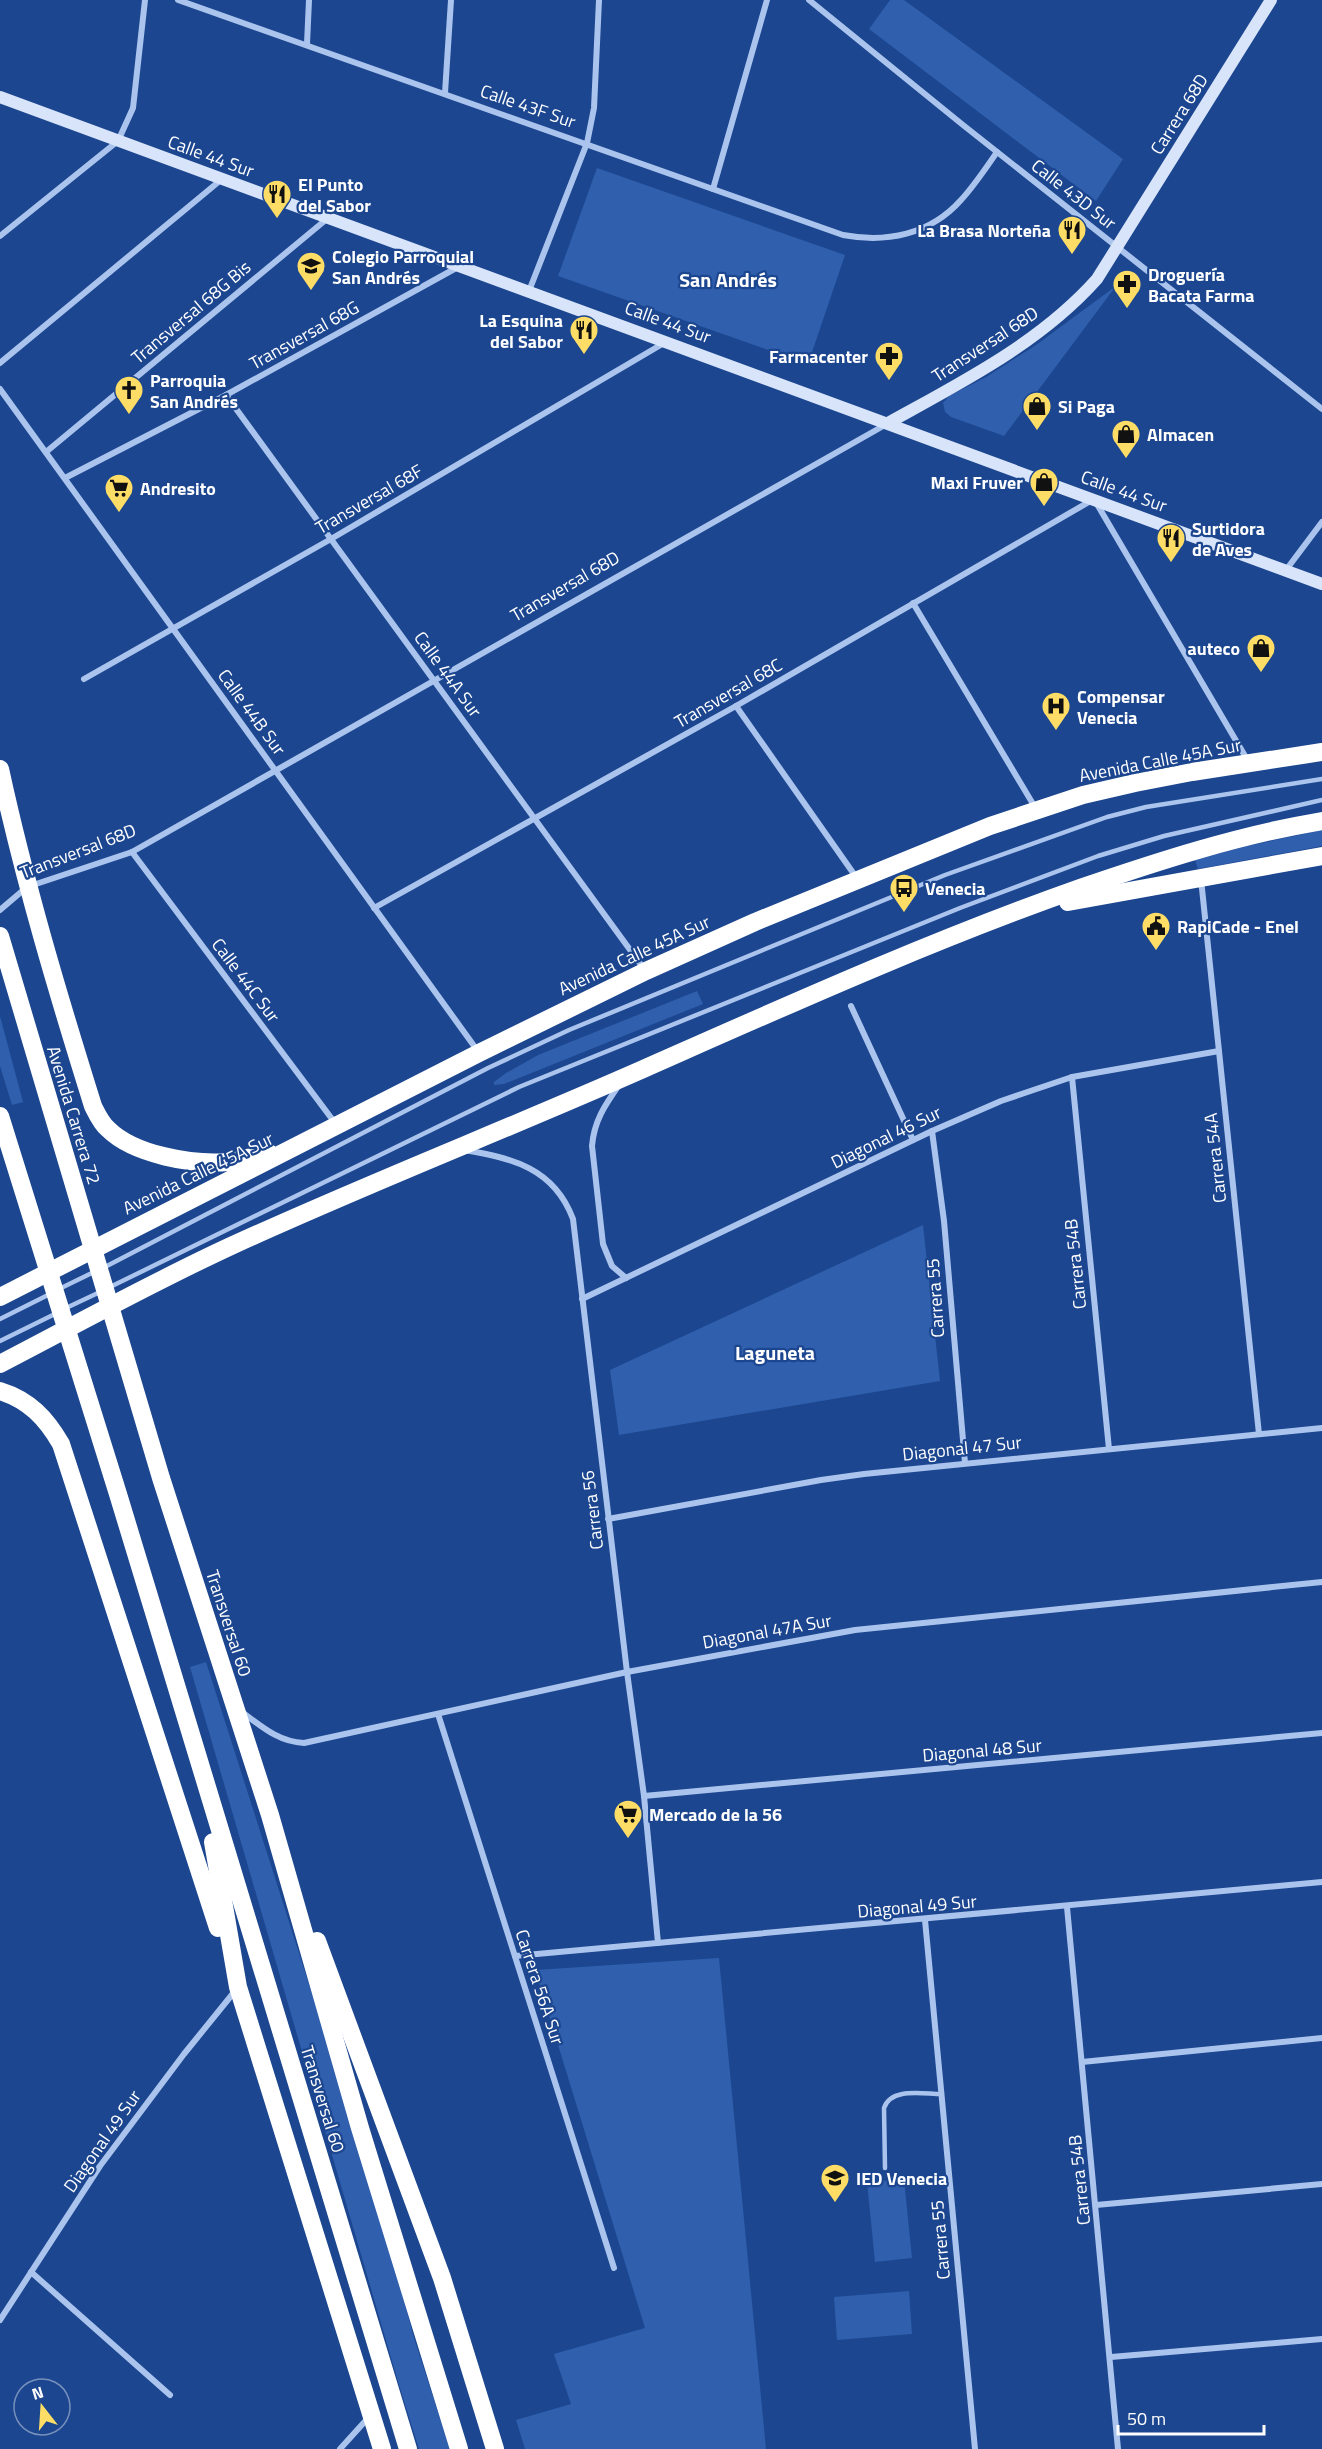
<svg xmlns="http://www.w3.org/2000/svg" width="1322" height="2449" viewBox="0 0 1322 2449" font-family="'Titillium Web',sans-serif">
  <style>
    .green { fill: #2f5fad }
    .lines { fill: none; stroke-linecap: round; stroke-linejoin: round }
    .lane { stroke: #aac4ee; stroke-width: 4.5 }
    .street { stroke: #aac4ee; stroke-width: 6 }
    .secondary { stroke: #d7e4fa; stroke-width: 12 }
    .highway { stroke: #fff; stroke-width: 18 }
    .labels { text-anchor: middle; dominant-baseline: central; stroke-width: 4.5; stroke-linejoin: round; paint-order: stroke }
    .street-label { font-size: 18px; fill: #fff; stroke: #1c468f }
    .poi-label { font-size: 18px; font-weight: bold; fill: #fff; stroke: #1c468f; text-anchor: start }
    .neighbourhood-label { font-size: 20px; font-weight: bold; fill: #fff; stroke: #1c468f }
  </style>
  <rect width="100%" height="100%" fill="#1c468f"/>
  <g class="green">
    <polygon points="890,0 904,0 1123,159 1096,201 869,29"/>
    <polygon points="597,168 845,255 808,364 558,276"/>
    <polygon points="1116,286 1004,436 951,417 945,412 943,403 949,396 986,377 1036,345"/>
    <polygon points="1322,830 1322,846 1198,869 1195,860 1247,846"/>
    <polygon points="697,991 703,1004 504,1084 494,1085 494,1082 506,1073 538,1055"/>
    <polygon points="0,1016 23,1102 12,1105 0,1066"/>
    <polygon points="923,1225 940,1381 619,1435 610,1370"/>
    <polygon points="206,1662 376,2194 414,2338 450,2449 419,2449 399,2385 190,1667"/>
    <polygon points="719,1958 766,2449 525,2449 516,2420 571,2404 554,2354 645,2328 535,1970"/>
    <polygon points="904,2179 912,2258 875,2262 867,2182"/>
    <polygon points="909,2291 912,2334 837,2340 834,2297"/>
  </g>
  <g class="lines">
    <g class="lane">
      <polyline points="103,1268 488,1068 569,1030 945,875 1107,817 1146,807 1322,779"/>
      <polyline points="110,1287 519,1087 960,908 1098,856 1164,836 1322,800"/>
      <polyline points="57,1290 96,1271"/>
      <polyline points="64,1309 100,1292"/>
      <polyline points="0,1319 50,1294"/>
      <polyline points="0,1341 57,1313"/>
      <path d="M 885,2168 L 884,2108 C 891,2087 923,2094 941,2094"/>
    </g>
    <g class="street">
      <path d="M 178,0 L 843,235 C 886,243 930,235 961,200 C 974,186 986,168 997,152"/>
      <polyline points="809,0 963,125 1322,409"/>
      <polyline points="307,44 309,0"/>
      <polyline points="445,93 451,0"/>
      <polyline points="713,189 767,0"/>
      <polyline points="0,236 118,141 133,108 145,0"/>
      <polyline points="529,291 587,143 594,108 599,0"/>
      <polyline points="0,363 222,179"/>
      <polyline points="0,389 477,1050"/>
      <polyline points="226,395 644,969"/>
      <polyline points="46,452 328,218"/>
      <polyline points="65,478 226,395 458,267"/>
      <polyline points="1286,570 1322,522"/>
      <polyline points="913,603 1036,809"/>
      <polyline points="84,679 331,539 664,343"/>
      <polyline points="736,706 856,877"/>
      <polyline points="132,852 335,1123"/>
      <polyline points="1201,879 1259,1434"/>
      <polyline points="374,908 736,706 1094,499 1248,761"/>
      <polyline points="0,910 27,887 132,852 885,425"/>
      <polyline points="851,1006 913,1140"/>
      <polyline points="1072,1077 1109,1449"/>
      <path d="M 619,1085 C 605,1105 594,1121 592,1146 L 603,1244 L 612,1266 L 626,1278"/>
      <polyline points="932,1131 944,1221 965,1463"/>
      <path d="M 464,1150 C 512,1158 554,1168 573,1219 L 627,1672 L 644,1796 L 658,1943"/>
      <polyline points="582,1299 932,1131 1001,1101 1072,1077 1219,1051"/>
      <polyline points="608,1519 821,1480 864,1474 1322,1428"/>
      <path d="M 242,1712 C 262,1727 279,1742 304,1743 L 627,1672 L 855,1630 L 1322,1582"/>
      <polyline points="438,1714 614,2268"/>
      <polyline points="644,1796 1322,1733"/>
      <polyline points="1067,1907 1118,2449"/>
      <polyline points="925,1920 975,2449"/>
      <polyline points="515,1956 1322,1882"/>
      <polyline points="1082,2062 1322,2038"/>
      <polyline points="1096,2205 1322,2184"/>
      <polyline points="31,2272 170,2395"/>
      <polyline points="0,2320 100,2166 184,2054 235,1991"/>
      <polyline points="1111,2357 1322,2339"/>
      <polyline points="340,2449 368,2418"/>
    </g>
    <g class="secondary">
      <polyline points="0,97 1322,584"/>
      <path d="M 888,423 C 962,382 1040,343 1097,279 L 1271,0"/>
    </g>
    <g class="highway">
      <path d="M 0,769 C 25,884 58,994 93,1106 C 97,1114 101,1123 108,1129 C 134,1155 193,1165 228,1162 C 241,1160 256,1156 269,1153"/>
      <polyline points="1068,902 1322,856"/>
      <polyline points="0,936 161,1478 270,1815 360,2128 459,2449"/>
      <polyline points="0,1116 118,1494 408,2449"/>
      <polyline points="0,1297 479,1053 646,971 755,922 990,826 1083,795 1135,783 1192,772 1322,752"/>
      <path d="M 0,1364 C 77,1324 153,1282 231,1246 C 366,1184 505,1130 641,1070 C 786,1006 930,941 1080,888 C 1159,861 1239,835 1322,821"/>
      <path d="M 0,1391 C 29,1400 46,1418 61,1444 L 218,1928"/>
      <polyline points="213,1842 238,1987 382,2449"/>
      <polyline points="317,1941 442,2278 495,2449"/>
    </g>
  </g>
  <defs>
    <g id="restaurant-pin" transform="scale(1.5)"><path d="M0 17L-7.5 6A9.5 9.5 0 1 1 7.5 6Z" fill="#fedd67" stroke="#1c468f"/><path d="M-5-6h1v4h1v-4h1v4h1v-4h1v5L-1.5 .5V6h-2V.5L-5-1ZM5-6V6H3V1.5H1.5Q1.5-4 5-6Z" fill="#111"/></g>
    <g id="school-pin" transform="scale(1.5)"><path d="M0 17L-7.5 6A9.5 9.5 0 1 1 7.5 6Z" fill="#fedd67" stroke="#1c468f"/><path d="M0-5L7-2L0 1L-7-2ZM-4 1L0 2.5L4 1V4Q0 6-4 4Z" fill="#111"/></g>
    <g id="pharmacy-pin" transform="scale(1.5)"><path d="M0 17L-7.5 6A9.5 9.5 0 1 1 7.5 6Z" fill="#fedd67" stroke="#1c468f"/><path d="M-2-6h4v4h4v4h-4v4h-4v-4h-4v-4h4Z" fill="#111"/></g>
    <g id="church-pin" transform="scale(1.5)"><path d="M0 17L-7.5 6A9.5 9.5 0 1 1 7.5 6Z" fill="#fedd67" stroke="#1c468f"/><path d="M-1.2-6h2.4v3.5h3.3v2.4h-3.3V6h-2.4V-.1h-3.3v-2.4h3.3Z" fill="#111"/></g>
    <g id="shop-pin" transform="scale(1.5)"><path d="M0 17L-7.5 6A9.5 9.5 0 1 1 7.5 6Z" fill="#fedd67" stroke="#1c468f"/><path d="M-5-2.5h2.3a2.7 3.5 0 0 1 5.4 0H5L5.5 6h-11ZM-1.5-2.5h3a1.5 2.3 0 0 0-3 0Z" fill="#111"/></g>
    <g id="supermarket-pin" transform="scale(1.5)"><path d="M0 17L-7.5 6A9.5 9.5 0 1 1 7.5 6Z" fill="#fedd67" stroke="#1c468f"/><path d="M-6-5.5h2.5l.6 2H6L4.5 2H-2.5L-4.4-4H-6ZM-1.5 3.2a1.3 1.3 0 1 0 .1 0ZM3 3.2a1.3 1.3 0 1 0 .1 0Z" fill="#111"/></g>
    <g id="hospital-pin" transform="scale(1.5)"><path d="M0 17L-7.5 6A9.5 9.5 0 1 1 7.5 6Z" fill="#fedd67" stroke="#1c468f"/><path d="M-5-5h3v3.5h4V-5h3V5h-3V1.5h-4V5h-3Z" fill="#111"/></g>
    <g id="bus-pin" transform="scale(1.5)"><path d="M0 17L-7.5 6A9.5 9.5 0 1 1 7.5 6Z" fill="#fedd67" stroke="#1c468f"/><path d="M-5-6H5V4H4V6H2V4H-2V6H-4V4H-5ZM-3.5-4V0h7V-4ZM-3.5 1.2v1.5H-2V1.2ZM2 1.2v1.5H3.5V1.2Z" fill="#111"/></g>
    <g id="civic-pin" transform="scale(1.5)"><path d="M0 17L-7.5 6A9.5 9.5 0 1 1 7.5 6Z" fill="#fedd67" stroke="#1c468f"/><path d="M-.6-6.5H3V-4.5H.6V-3L4-1V1h2V6H-6V1h2V-1L-.6-3ZM-1.2 2.5V6h2.4V2.5Z" fill="#111"/></g>
  </defs>
  <g fill-rule="evenodd">
    <use href="#restaurant-pin" x="277" y="194"/>
    <use href="#restaurant-pin" x="1072" y="230"/>
    <use href="#school-pin" x="311" y="266"/>
    <use href="#pharmacy-pin" x="1127" y="284"/>
    <use href="#restaurant-pin" x="584" y="330"/>
    <use href="#pharmacy-pin" x="889" y="356"/>
    <use href="#church-pin" x="129" y="390"/>
    <use href="#shop-pin" x="1037" y="406"/>
    <use href="#shop-pin" x="1126" y="434"/>
    <use href="#shop-pin" x="1044" y="482"/>
    <use href="#supermarket-pin" x="119" y="488"/>
    <use href="#restaurant-pin" x="1171" y="538"/>
    <use href="#shop-pin" x="1261" y="648"/>
    <use href="#hospital-pin" x="1056" y="706"/>
    <use href="#bus-pin" x="904" y="888"/>
    <use href="#civic-pin" x="1156" y="926"/>
    <use href="#supermarket-pin" x="628" y="1814"/>
    <use href="#school-pin" x="835" y="2178"/>
  </g>
  <g class="labels">
    <g class="street-label">
      <text transform="translate(528 106) rotate(19)">Calle 43F Sur</text>
      <text transform="translate(1179 114) rotate(-58)">Carrera 68D</text>
      <text transform="translate(211 156) rotate(20)">Calle 44 Sur</text>
      <text transform="translate(1074 194) rotate(38)">Calle 43D Sur</text>
      <text transform="translate(191 312) rotate(-40)">Transversal 68G Bis</text>
      <text transform="translate(668 322) rotate(20)">Calle 44 Sur</text>
      <text transform="translate(304 335) rotate(-29)">Transversal 68G</text>
      <text transform="translate(985 344) rotate(-33)">Transversal 68D</text>
      <text transform="translate(1124 491) rotate(20)">Calle 44 Sur</text>
      <text transform="translate(369 499) rotate(-30)">Transversal 68F</text>
      <text transform="translate(565 586) rotate(-30)">Transversal 68D</text>
      <text transform="translate(448 674) rotate(54)">Calle 44A Sur</text>
      <text transform="translate(728 693) rotate(-30)">Transversal 68C</text>
      <text transform="translate(252 712) rotate(54)">Calle 44B Sur</text>
      <text transform="translate(1160 760) rotate(-11)">Avenida Calle 45A Sur</text>
      <text transform="translate(78 851) rotate(-21)">Transversal 68D</text>
      <text transform="translate(634 955) rotate(-25)">Avenida Calle 45A Sur</text>
      <text transform="translate(246 980) rotate(53)">Calle 44C Sur</text>
      <text transform="translate(74 1115) rotate(73)">Avenida Carrera 72</text>
      <text transform="translate(886 1137) rotate(-26)">Diagonal 46 Sur</text>
      <text transform="translate(1215 1158) rotate(-96)">Carrera 54A</text>
      <text transform="translate(198 1173) rotate(-26)">Avenida Calle 45A Sur</text>
      <text transform="translate(1075 1264) rotate(-96)">Carrera 54B</text>
      <text transform="translate(935 1298) rotate(-94)">Carrera 55</text>
      <text transform="translate(962 1448) rotate(-6)">Diagonal 47 Sur</text>
      <text transform="translate(592 1510) rotate(-97)">Carrera 56</text>
      <text transform="translate(229 1623) rotate(72)">Transversal 60</text>
      <text transform="translate(767 1631) rotate(-10)">Diagonal 47A Sur</text>
      <text transform="translate(982 1750) rotate(-5)">Diagonal 48 Sur</text>
      <text transform="translate(917 1906) rotate(-5)">Diagonal 49 Sur</text>
      <text transform="translate(540 1987) rotate(72)">Carrera 56A Sur</text>
      <text transform="translate(323 2099) rotate(73)">Transversal 60</text>
      <text transform="translate(102 2141) rotate(-55)">Diagonal 49 Sur</text>
      <text transform="translate(1079 2180) rotate(-96)">Carrera 54B</text>
      <text transform="translate(940 2240) rotate(-95)">Carrera 55</text>
    </g>
    <g class="poi-label">
      <text x="298" y="184">El Punto<tspan x="298" dy="21">del Sabor</tspan></text>
      <text x="1051" y="230" text-anchor="end">La Brasa Norteña</text>
      <text x="332" y="256">Colegio Parroquial<tspan x="332" dy="21">San Andrés</tspan></text>
      <text x="1148" y="274">Droguería<tspan x="1148" dy="21">Bacata Farma</tspan></text>
      <text x="563" y="320" text-anchor="end">La Esquina<tspan x="563" dy="21">del Sabor</tspan></text>
      <text x="868" y="356" text-anchor="end">Farmacenter</text>
      <text x="150" y="380">Parroquia<tspan x="150" dy="21">San Andrés</tspan></text>
      <text x="1058" y="406">Si Paga</text>
      <text x="1147" y="434">Almacen</text>
      <text x="1023" y="482" text-anchor="end">Maxi Fruver</text>
      <text x="140" y="488">Andresito</text>
      <text x="1192" y="528">Surtidora<tspan x="1192" dy="21">de Aves</tspan></text>
      <text x="1240" y="648" text-anchor="end">auteco</text>
      <text x="1077" y="696">Compensar<tspan x="1077" dy="21">Venecia</tspan></text>
      <text x="925" y="888">Venecia</text>
      <text x="1177" y="926">RapiCade - Enel</text>
      <text x="649" y="1814">Mercado de la 56</text>
      <text x="856" y="2178">IED Venecia</text>
    </g>
    <g class="neighbourhood-label">
      <text x="728" y="279">San Andrés</text>
      <text x="775" y="1352">Laguneta</text>
    </g>
  </g>
  <g transform="translate(42 2407) rotate(343)"><circle r="28" fill="#1c468f" stroke="#7790bc" stroke-width="1.5"/>
  <path d="M0-4.5L10 22L0 15L-10 22Z" fill="#fedd67"/>
  <text y="-9" font-size="16" font-weight="bold" text-anchor="middle" fill="#ffffff">N</text>
  </g>
  <path d="M1118 2425v9h146v-9" fill="none" stroke="#ffffff" stroke-width="3"/>
  <text x="1127" y="2425" font-size="18" fill="#ffffff" stroke="#1c468f" stroke-width="4.5" paint-order="stroke">50 m</text>
</svg>
